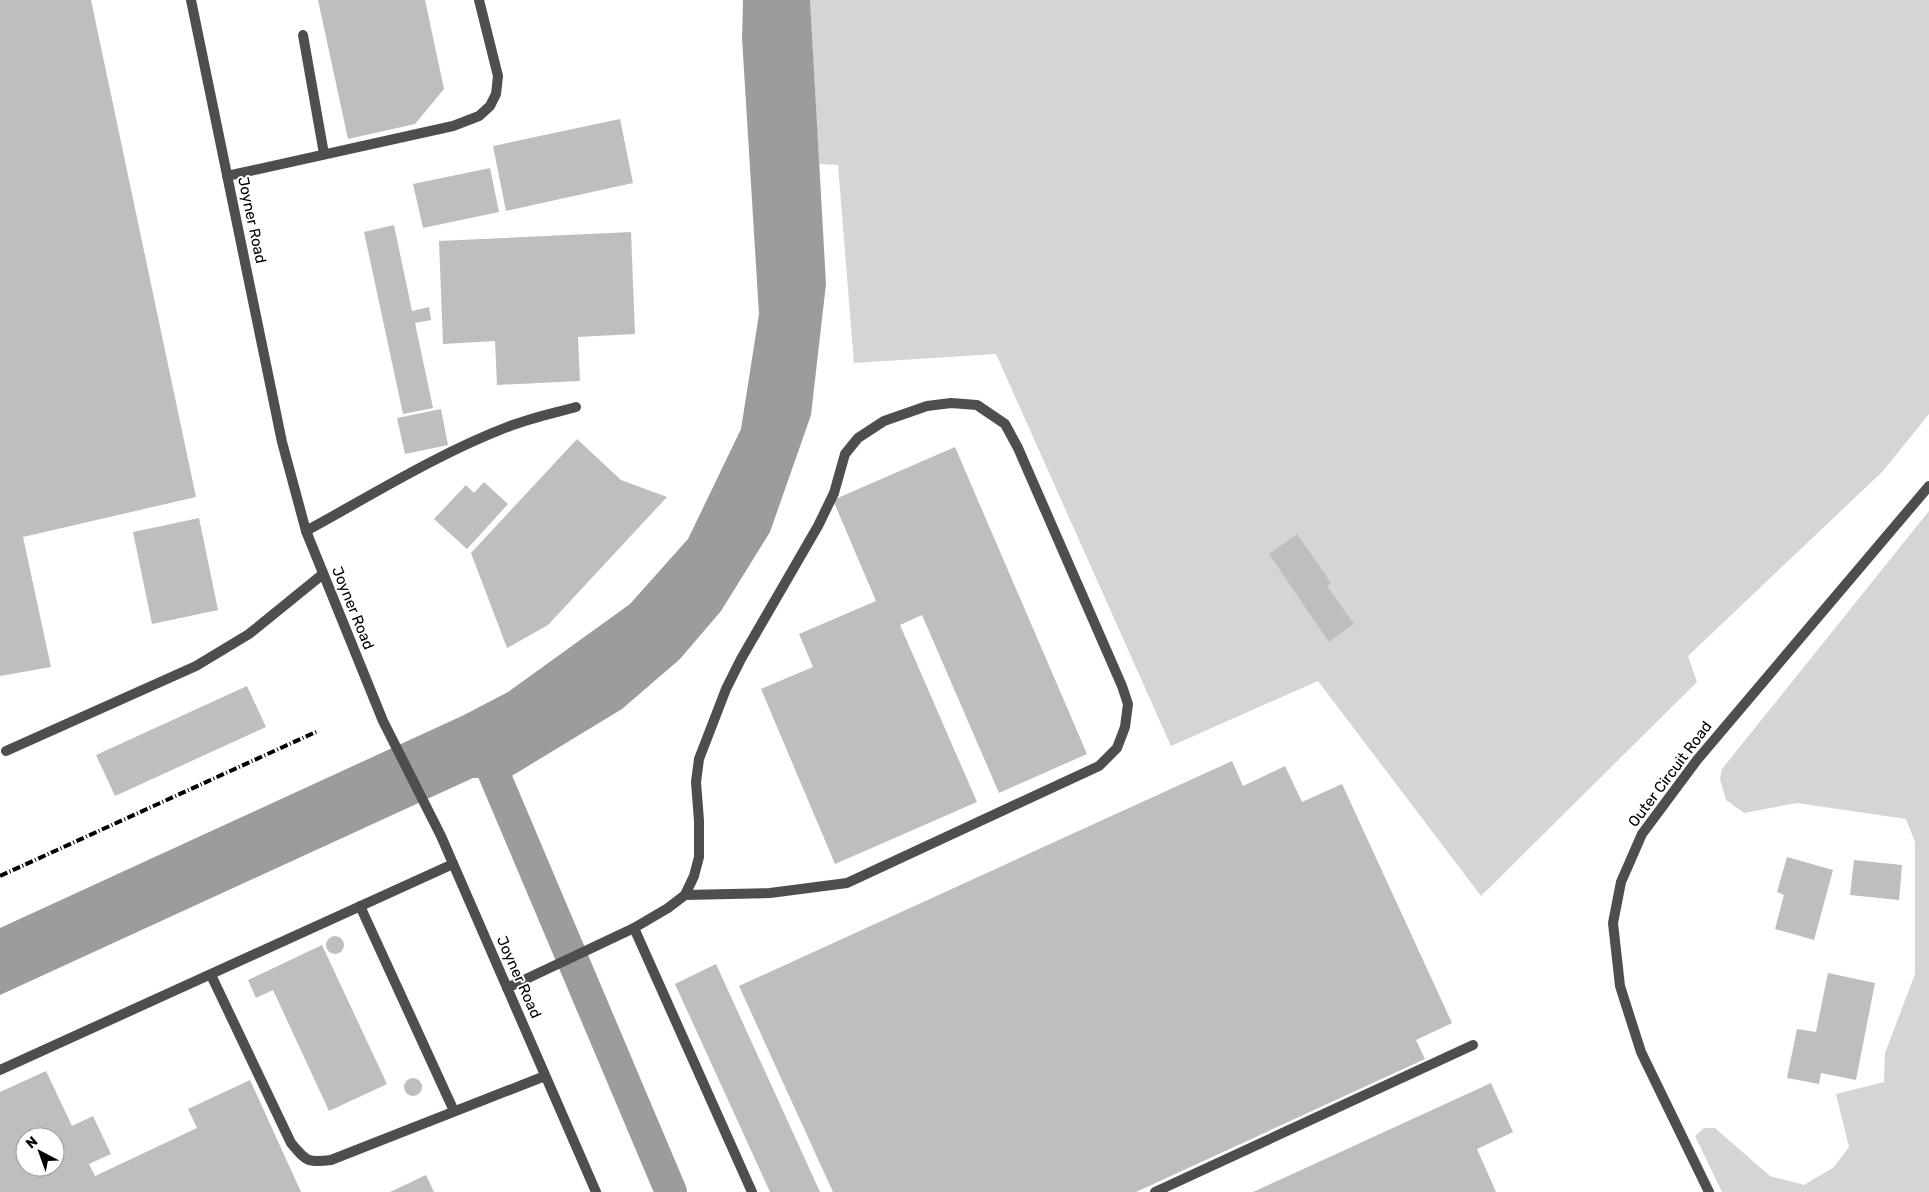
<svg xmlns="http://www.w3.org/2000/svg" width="1929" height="1192" viewBox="0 0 1929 1192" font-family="Rubik,sans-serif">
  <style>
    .green { fill: #d5d5d5 }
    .water { fill: #9c9c9c }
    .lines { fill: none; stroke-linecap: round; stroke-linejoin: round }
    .canal { stroke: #9c9c9c; stroke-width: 32 }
    .building { fill: #bebebe; fill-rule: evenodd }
    .lane { stroke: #4e4e4e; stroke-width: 10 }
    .street { stroke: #4e4e4e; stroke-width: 10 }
    .rail { stroke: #000; stroke-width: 4; stroke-dasharray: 8 2.5 1 2.5; stroke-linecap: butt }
    .labels { text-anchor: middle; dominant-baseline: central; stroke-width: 4; stroke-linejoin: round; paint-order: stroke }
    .street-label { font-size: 15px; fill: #000; stroke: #fff }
  </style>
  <rect width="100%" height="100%" fill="#fff"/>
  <g class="green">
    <polygon points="810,0 1929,0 1929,414 1883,471 1688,656 1697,682 1481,896 1318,681 1171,746 996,354 854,363 838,165 819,164"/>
    <polygon points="1929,511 1929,1192 1722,1192 1695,1136 1704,1128 1715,1128 1770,1176 1804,1185 1834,1167 1849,1147 1836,1094 1884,1082 1885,1053 1915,974 1915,842 1906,819 1797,803 1744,813 1726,800 1720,779 1722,769"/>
  </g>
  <polygon class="water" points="743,0 810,0 826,284 811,415 770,532 721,611 680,659 622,709 510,777 486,782 481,778 473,778 0,995 0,928 464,715 508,692 630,604 688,539 741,429 759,314 742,38"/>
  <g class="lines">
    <polyline class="canal" points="484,750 671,1192"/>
  </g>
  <g class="building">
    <polygon points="0,0 91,0 196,497 23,537 51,667 0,676"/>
    <polygon points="318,0 425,0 444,89 415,124 348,139"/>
    <polygon points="620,119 633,183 506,211 493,146"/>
    <polygon points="490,168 499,212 423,228 413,184"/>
    <polygon points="394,225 412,311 429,307 431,320 415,323 433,408 403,414 364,232"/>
    <polygon points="631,232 635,334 578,337 580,381 497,385 495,341 443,344 439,241"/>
    <polygon points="441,409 448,445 405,454 397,418"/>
    <polygon points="577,439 621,480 667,497 548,625 507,648 471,553"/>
    <polygon points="955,447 1087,754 999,793 922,615 900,625 977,802 835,864 761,689 813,667 799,634 876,601 833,500"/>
    <polygon points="484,482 508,504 467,549 434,519 466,485 474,493"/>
    <polygon points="199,518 218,610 152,624 133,532"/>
    <polygon points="1297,534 1331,583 1327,586 1354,624 1329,642 1269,554"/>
    <polygon points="247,686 266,727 115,796 96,755"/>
    <polygon points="1232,761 1243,786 1285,766 1302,802 1342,784 1452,1023 1416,1040 1425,1059 1136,1192 833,1192 739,986"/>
    <polygon points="1787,857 1833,870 1814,940 1775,929 1784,895 1777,892"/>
    <polygon points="1854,860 1902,865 1899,900 1850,895"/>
    <circle cx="335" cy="945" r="9"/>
    <polygon points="322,945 387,1084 329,1111 273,990 256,998 248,980"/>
    <polygon points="716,964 820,1192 770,1192 675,984"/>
    <polygon points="1828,973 1875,983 1856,1080 1821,1073 1819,1084 1787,1078 1797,1029 1816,1032"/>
    <path d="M 46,1071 L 72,1126 L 93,1116 L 111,1154 L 89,1164 L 95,1176 L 197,1128 L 188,1109 L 250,1080 L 301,1192 L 0,1192 L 0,1092 ZM 25,1137 L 55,1137 L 55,1167 L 25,1167 Z"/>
    <circle cx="413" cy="1087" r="9"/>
    <polygon points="1491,1083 1513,1132 1477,1149 1496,1192 1253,1192"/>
    <polygon points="426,1175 434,1192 390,1192"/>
  </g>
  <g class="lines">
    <g class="lane">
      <polyline points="303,35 324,154"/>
      <polyline points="227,176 453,126 479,116 490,106 496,94 498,76 479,0"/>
      <path d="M 306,531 C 372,495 439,453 510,426 C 531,418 554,413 576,407"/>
      <polyline points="6,751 196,666 249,634 323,574"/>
      <polyline points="360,906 454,1111"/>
      <polyline points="634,928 752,1192"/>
      <path d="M 211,975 L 291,1143 C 306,1161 307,1163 331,1160 L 545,1076"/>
      <polyline points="507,988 634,928 668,908 685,895 694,876 699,857 699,821 696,782 699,759 726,689 741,659 818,526 834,493 845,454 858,438 884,421 927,406 951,403 977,405 1005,424 1018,448 1122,686 1128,704 1125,727 1117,748 1099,766 847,883 770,893 685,895"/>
      <polyline points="0,1070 453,864"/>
      <polyline points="1155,1192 1473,1045"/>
    </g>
    <g class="street">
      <polyline points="191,0 282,442 306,531 383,721 441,836 596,1192"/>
      <polyline points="1709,1192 1641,1052 1620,986 1613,923 1621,882 1642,834 1697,760 1929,486"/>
    </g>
    <polyline class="rail" points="0,876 318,731"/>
  </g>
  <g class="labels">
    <g class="street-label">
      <text transform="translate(252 220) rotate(78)">Joyner Road</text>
      <text transform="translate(353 608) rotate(68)">Joyner Road</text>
      <text transform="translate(1670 774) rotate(-53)">Outer Circuit Road</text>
      <text transform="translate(519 977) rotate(66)">Joyner Road</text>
    </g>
  </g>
  <g transform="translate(40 1152) rotate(319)"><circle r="24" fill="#ffffff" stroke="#999999"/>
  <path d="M0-4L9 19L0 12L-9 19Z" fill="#000000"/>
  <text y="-8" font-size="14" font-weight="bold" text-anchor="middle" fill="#000000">N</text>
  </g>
</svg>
